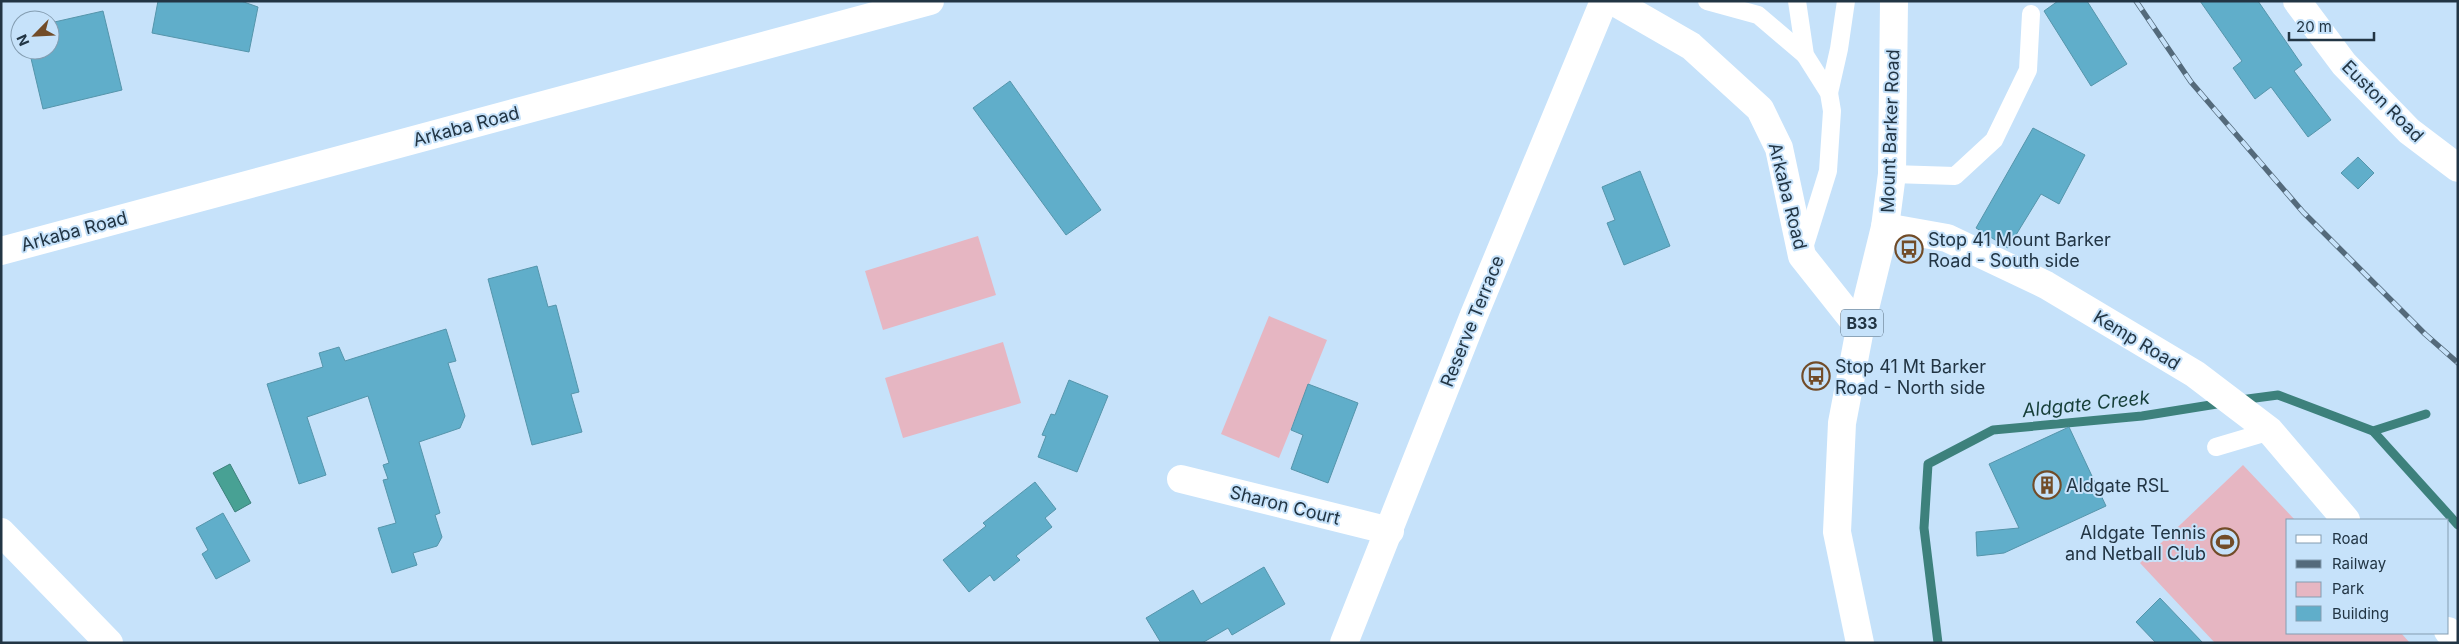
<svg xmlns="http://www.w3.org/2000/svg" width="2459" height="644" viewBox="0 0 2459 644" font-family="Inter,sans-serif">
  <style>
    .green { fill: #e6b6c2 }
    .water { fill: #48a194; stroke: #3d817c }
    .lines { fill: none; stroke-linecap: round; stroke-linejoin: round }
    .stream { stroke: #3d817c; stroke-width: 9 }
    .building { fill: #60aeca; stroke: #5595ab }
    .lane { stroke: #fff; stroke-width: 18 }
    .street { stroke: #fff; stroke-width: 28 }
    .secondary { stroke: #fff; stroke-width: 28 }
    .primary { stroke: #fff; stroke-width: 28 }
    .rail-casing { stroke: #546a7b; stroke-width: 5.5 }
    .rail { stroke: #c6e2fa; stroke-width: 4; stroke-dasharray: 11; stroke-linecap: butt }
    .labels { text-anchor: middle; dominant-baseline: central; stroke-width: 4; stroke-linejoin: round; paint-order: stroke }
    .shield { fill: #c6e2fa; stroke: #53697b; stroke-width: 1 }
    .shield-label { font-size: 16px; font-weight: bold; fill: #223544 }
    .street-label { font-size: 18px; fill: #223544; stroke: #c6e2fa }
    .poi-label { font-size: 18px; fill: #223544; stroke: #c6e2fa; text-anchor: start }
    .water-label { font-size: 19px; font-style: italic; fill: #153e38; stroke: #c6e2fa }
  </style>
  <rect width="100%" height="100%" fill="#c6e2fa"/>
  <g class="green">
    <polygon points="978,236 996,295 883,330 865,271"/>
    <polygon points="1269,316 1327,340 1279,458 1221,434"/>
    <polygon points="1003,342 1021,403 903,438 885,378"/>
    <polygon points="2243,465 2295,520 2288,520 2288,633 2401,633 2410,643 2215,643 2140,563"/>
  </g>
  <polygon class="water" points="230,464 251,503 235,512 213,473"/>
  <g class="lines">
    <g class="stream">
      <polyline points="2240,400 2278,395 2373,431 2426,414"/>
      <polyline points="2373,431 2458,525"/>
      <polyline points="1938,643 1924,528 1928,464 1993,430 2142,416 2223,403"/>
    </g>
  </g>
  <g class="building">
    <polygon points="158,1 241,1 258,7 249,52 152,33"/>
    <polygon points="2058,1 2087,1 2127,64 2091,86 2044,11"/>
    <polygon points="2200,1 2258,1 2302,65 2294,71 2331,120 2308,137 2271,87 2255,99 2233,68 2242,61"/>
    <polygon points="103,11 122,90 43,109 29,50 50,50 50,23"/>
    <polygon points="1010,81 1101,210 1066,235 973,108"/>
    <polygon points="2033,128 2085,155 2059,204 2041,194 2008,248 1976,228"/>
    <polygon points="2358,157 2374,173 2358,189 2341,173"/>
    <polygon points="1640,171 1670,246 1624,265 1607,223 1615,220 1602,187"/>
    <polygon points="537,266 548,307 556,305 579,392 571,394 582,432 532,445 488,279"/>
    <polygon points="446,329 456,361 448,363 465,416 460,428 419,442 440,513 435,515 442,537 437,546 413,553 417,565 392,573 378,528 396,523 383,480 388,479 383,465 389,463 368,396 307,417 326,475 299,484 267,384 323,367 319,353 339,347 345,361"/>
    <polygon points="1069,380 1108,396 1077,472 1038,457 1046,436 1042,435 1051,414 1055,415"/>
    <polygon points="1308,384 1358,403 1328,483 1291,469 1303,435 1291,430"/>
    <polygon points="2069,427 2106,506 2004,553 1977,556 1976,532 2019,528 1989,464"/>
    <polygon points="1035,482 1056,509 1045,518 1052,527 1016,556 1020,560 994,581 990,575 969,592 943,560 986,526 983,523"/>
    <polygon points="223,513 250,561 216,579 202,554 208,550 196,528"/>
    <polygon points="1264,567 1285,604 1232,635 1228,628 1202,643 1161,643 1146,618 1193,590 1201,604"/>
    <polygon points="2160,598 2203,643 2156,643 2136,622"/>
  </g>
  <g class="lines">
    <g class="lane">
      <polyline points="1707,1 1758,15 1805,55"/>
      <polyline points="1797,1 1805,55 1829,93 1832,111 1828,171 1803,251"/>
      <polyline points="1829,93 1839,49 1846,1"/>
      <polyline points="1892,174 1955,176 1994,140 2028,70 2031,14"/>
      <polyline points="2216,447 2270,431"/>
    </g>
    <g class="street">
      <polyline points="2297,1 2344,64 2409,131 2458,168"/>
      <polyline points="1885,227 1947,238 2046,285 2195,374 2270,431 2346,520"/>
      <polyline points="1181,479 1390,531"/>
      <polyline points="1,532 109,643"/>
      <polyline points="2448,631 2458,642"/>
      <polyline points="1344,643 1474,315 1604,1"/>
    </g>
    <g class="secondary">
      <polyline points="1613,1 1691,46 1760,109 1779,148 1802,256 1860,329"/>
      <polyline points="1,251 930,1"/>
    </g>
    <polyline class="primary" points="1860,643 1837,532 1842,423 1860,329 1885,227 1892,174 1894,1"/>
    <g class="rail-casing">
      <polyline id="rail" points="2136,1 2191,82 2303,212 2425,334 2458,363"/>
    </g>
    <use href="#rail" class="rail"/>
  </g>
  <defs>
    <g id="bus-ring" transform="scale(1.4375)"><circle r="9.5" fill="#c6e2fa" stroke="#724c28" stroke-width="1.5"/><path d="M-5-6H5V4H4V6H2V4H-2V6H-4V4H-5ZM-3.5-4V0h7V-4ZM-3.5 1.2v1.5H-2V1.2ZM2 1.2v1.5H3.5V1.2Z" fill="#724c28"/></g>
    <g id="building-ring" transform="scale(1.4375)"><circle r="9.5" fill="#c6e2fa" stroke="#724c28" stroke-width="1.5"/><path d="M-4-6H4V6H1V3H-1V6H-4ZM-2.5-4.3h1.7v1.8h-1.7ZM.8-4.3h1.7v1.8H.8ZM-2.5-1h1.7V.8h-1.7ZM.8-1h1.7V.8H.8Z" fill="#724c28"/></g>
    <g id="stadium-ring" transform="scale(1.4375)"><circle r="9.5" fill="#c6e2fa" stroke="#724c28" stroke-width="1.5"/><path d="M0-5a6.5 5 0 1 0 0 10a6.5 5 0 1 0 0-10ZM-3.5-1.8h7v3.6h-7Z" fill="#724c28"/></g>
  </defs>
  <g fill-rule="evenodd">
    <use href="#bus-ring" x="1909" y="249"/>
    <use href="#bus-ring" x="1816" y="376"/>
    <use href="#building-ring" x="2047" y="485"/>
    <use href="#stadium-ring" x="2225" y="542"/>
  </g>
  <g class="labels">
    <rect class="shield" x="1841" y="309.5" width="42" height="27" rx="4"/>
    <g class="shield-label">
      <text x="1862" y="323">B33</text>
    </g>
    <g class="street-label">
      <text transform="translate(2383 101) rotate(45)">Euston Road</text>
      <text transform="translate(466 126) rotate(-15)">Arkaba Road</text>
      <text transform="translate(1890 131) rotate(-88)">Mount Barker Road</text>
      <text transform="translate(1788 196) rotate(76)">Arkaba Road</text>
      <text transform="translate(74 231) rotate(-15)">Arkaba Road</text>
      <text transform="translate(1472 321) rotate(-68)">Reserve Terrace</text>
      <text transform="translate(2137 340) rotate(31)">Kemp Road</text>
      <text transform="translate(1285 505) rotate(14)">Sharon Court</text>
    </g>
    <g class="poi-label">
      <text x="1928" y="239">Stop 41 Mount Barker<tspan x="1928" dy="21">Road - South side</tspan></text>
      <text x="1835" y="366">Stop 41 Mt Barker<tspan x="1835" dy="21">Road - North side</tspan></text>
      <text x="2066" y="485">Aldgate RSL</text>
      <text x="2206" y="532" text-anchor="end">Aldgate Tennis<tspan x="2206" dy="21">and Netball Club</tspan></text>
    </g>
    <g class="water-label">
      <text transform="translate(2086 404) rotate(-6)">Aldgate Creek</text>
    </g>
  </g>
  <rect width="2459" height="644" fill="none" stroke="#223544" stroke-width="5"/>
  <rect x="2286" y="519" width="162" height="115" fill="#c6e2fa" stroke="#849db1"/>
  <rect x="2296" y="535" width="25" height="8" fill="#ffffff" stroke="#849db1"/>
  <text x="2332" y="544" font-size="15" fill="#223544">Road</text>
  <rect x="2296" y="560" width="25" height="8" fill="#546a7b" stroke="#849db1"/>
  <text x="2332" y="569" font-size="15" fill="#223544">Railway</text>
  <rect x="2296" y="582" width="25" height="15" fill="#e6b6c2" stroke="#849db1"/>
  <text x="2332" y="594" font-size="15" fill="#223544">Park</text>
  <rect x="2296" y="606" width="25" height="15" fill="#60aeca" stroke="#849db1"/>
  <text x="2332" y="619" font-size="15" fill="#223544">Building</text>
  <g transform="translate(35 35) rotate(246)"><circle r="24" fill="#c6e2fa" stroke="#849db1"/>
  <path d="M0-4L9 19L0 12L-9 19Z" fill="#724c28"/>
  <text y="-8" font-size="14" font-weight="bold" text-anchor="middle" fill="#223544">N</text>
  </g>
  <path d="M2289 32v8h85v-8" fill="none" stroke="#223544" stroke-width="2.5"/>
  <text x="2296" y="32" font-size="15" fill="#223544" stroke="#c6e2fa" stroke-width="4" paint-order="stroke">20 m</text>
</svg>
